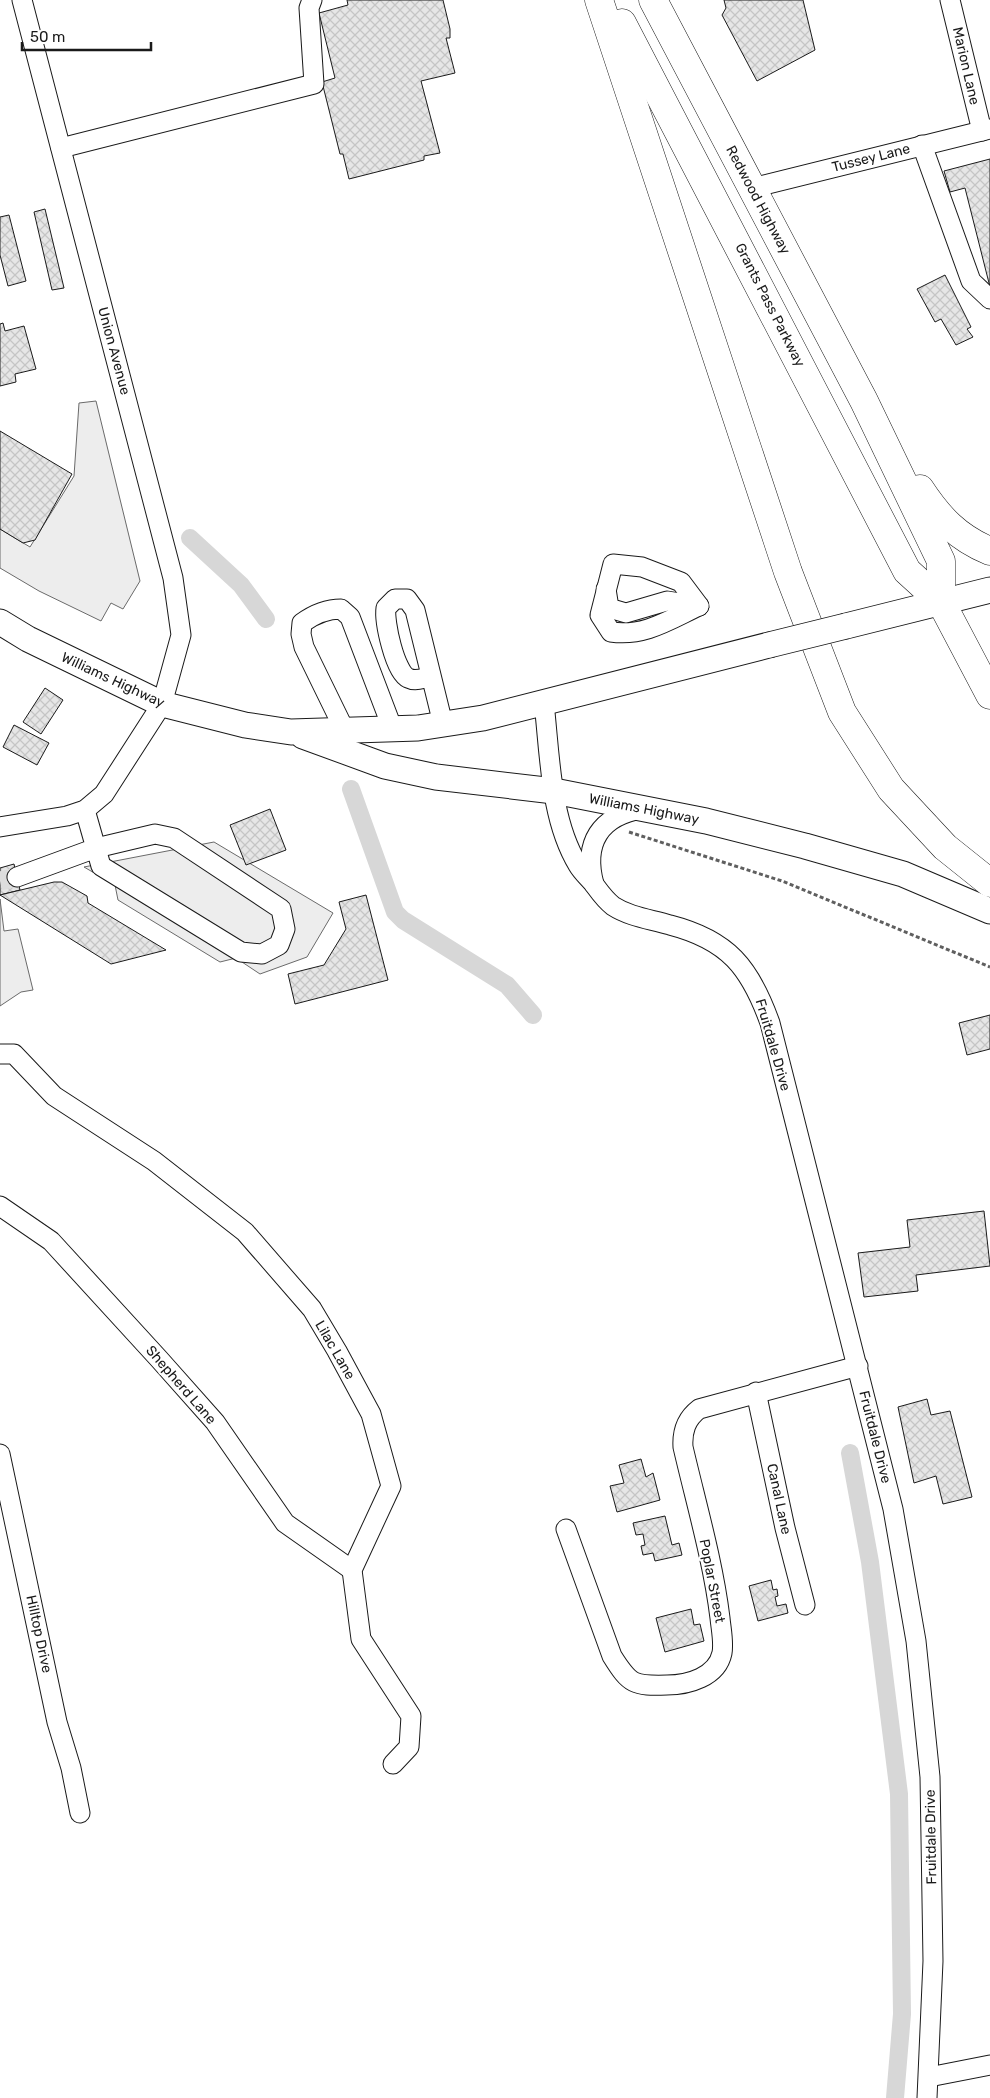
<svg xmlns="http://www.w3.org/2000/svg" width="990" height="2098" viewBox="0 0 990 2098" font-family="Rubik,sans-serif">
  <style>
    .built { fill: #ededed; stroke: #6a6a6a }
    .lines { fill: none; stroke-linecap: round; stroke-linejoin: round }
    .canal { stroke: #d7d7d7; stroke-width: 18 }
    .building { fill: url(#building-cross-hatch); stroke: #1a1a1a }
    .minor-tunnel { stroke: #ddd; stroke-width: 19; stroke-dasharray: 19 9; stroke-linecap: butt }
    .minor-casing { stroke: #1a1a1a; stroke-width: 21 }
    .major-casing { stroke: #1a1a1a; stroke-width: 27 }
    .highway-casing { stroke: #1a1a1a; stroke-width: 29 }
    .path { stroke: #5f5f5f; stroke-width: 3; stroke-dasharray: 4 2.5; stroke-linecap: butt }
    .minor { stroke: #fff; stroke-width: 19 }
    .major { stroke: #fff; stroke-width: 25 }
    .highway { stroke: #fff; stroke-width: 28 }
    .major-bridge-casing { stroke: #1a1a1a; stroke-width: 27; stroke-linecap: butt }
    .major-bridge { stroke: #fff; stroke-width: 25 }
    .labels { text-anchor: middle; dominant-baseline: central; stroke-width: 4; stroke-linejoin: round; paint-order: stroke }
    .street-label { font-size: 14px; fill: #1a1a1a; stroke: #fff }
  </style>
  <defs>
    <pattern id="building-cross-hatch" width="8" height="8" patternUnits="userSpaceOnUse" patternTransform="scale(1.25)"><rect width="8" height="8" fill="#e6e6e6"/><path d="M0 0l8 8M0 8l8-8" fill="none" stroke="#c5c5c5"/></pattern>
  </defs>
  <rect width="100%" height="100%" fill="#fff"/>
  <g class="built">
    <polygon points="96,401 140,581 123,609 111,603 101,621 39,591 0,568 0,529 30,547 74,476 79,403"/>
    <polygon points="214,842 333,913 307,957 260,974 236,958 220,962 118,900 115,885 84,867"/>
    <polygon points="0,899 4,931 18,929 33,990 21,992 0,1006"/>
  </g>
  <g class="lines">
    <g class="canal">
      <polyline points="190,538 241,585 266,619"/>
      <polyline points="351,789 395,912 403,920 507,985 533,1015"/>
      <polyline points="850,1453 870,1562 899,1794 902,2014 895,2098"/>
    </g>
  </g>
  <g class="building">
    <polygon points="347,0 443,0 450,29 450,38 446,38 455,73 421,81 440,153 424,156 424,160 349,179 343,154 340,154 322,82 335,78 319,13 348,5"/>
    <polygon points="724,0 803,0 815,50 757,81 722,15 726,8"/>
    <polygon points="990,159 990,287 965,188 950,192 944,171"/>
    <polygon points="45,209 64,288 52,290 34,212"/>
    <polygon points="9,215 26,281 8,286 0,255 0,217"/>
    <polygon points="945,275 971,327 967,329 973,337 956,345 941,319 935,322 917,289"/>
    <polygon points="3,323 5,331 24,326 36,369 15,374 16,382 0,386 0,324"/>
    <polygon points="0,431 72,474 35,540 23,543 0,529"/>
    <polygon points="45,688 63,700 41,734 23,722"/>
    <polygon points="14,725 49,743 37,765 3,747"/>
    <polygon points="270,809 286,850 246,865 230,825"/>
    <polygon points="14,864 20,890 0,895 0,868"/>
    <polygon points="54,882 62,882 87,896 88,903 166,950 111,964 0,895"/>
    <polygon points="366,895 388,980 295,1004 288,974 324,965 346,929 339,902"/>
    <polygon points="990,1015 990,1049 967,1055 959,1023"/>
    <polygon points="984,1211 990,1266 916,1275 918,1291 864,1297 858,1253 910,1247 907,1220"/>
    <polygon points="927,1399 931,1415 950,1411 972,1497 943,1504 936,1476 914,1483 898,1407"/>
    <polygon points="641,1459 646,1477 653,1473 660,1500 617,1512 610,1486 624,1483 619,1465"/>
    <polygon points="665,1516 672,1545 679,1543 682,1555 655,1561 653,1553 643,1555 641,1546 645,1545 643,1534 636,1535 633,1523"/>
    <polygon points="771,1580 773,1590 777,1589 778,1596 775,1597 777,1606 786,1604 788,1613 758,1621 749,1586"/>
    <polygon points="691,1609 694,1625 700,1624 704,1641 665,1652 656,1618"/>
  </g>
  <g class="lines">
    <polyline class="minor-tunnel" points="0,881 17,877"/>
    <g class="minor-casing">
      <g id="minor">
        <polyline points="950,0 982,131"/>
        <polyline points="922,145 971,281 990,299"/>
        <polyline points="61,148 314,84 309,8 312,0"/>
        <polyline points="752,188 990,129"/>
        <path d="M 613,564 L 642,567 L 681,582 L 699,606 C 669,620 644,637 611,632 L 600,615 Z"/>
        <polyline points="606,589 609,608 626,613 667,601 699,606"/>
        <path d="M 431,676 C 423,678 416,682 408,678 C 395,672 384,622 386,608 L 395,599 L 407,599 L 415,610 L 443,724"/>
        <path d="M 544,703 C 550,755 550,819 578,865 C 582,872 588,877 593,883 C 599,891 604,899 613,906 C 630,917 650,919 670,925 C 728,940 750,967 770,1023 L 893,1509 L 916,1641 L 930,1777 L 933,1961 L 927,2098"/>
        <path d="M 345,731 L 304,647 L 301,634 L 302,623 C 313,615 327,609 341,609 L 350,617 L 393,730"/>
        <polyline points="0,827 67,816 85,810 104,794 162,704 181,635 173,578 22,0"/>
        <polyline points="17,877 96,848 155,834 174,838 281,909 285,929 279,945 262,954 241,952 101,866 85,810"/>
        <path d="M 594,884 C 583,843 600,816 642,809"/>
        <polyline points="0,1054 14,1054 54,1096 154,1161 245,1232 312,1309 337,1351 371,1414 391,1486 352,1570 361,1639 411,1716 409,1747 393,1764"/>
        <polyline points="0,1206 51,1241 159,1359 215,1422 285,1523 352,1570"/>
        <polyline points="756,1392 785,1528 805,1605"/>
        <polyline points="0,1454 57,1722 71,1768 80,1813"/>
        <path d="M 566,1529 L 612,1656 C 630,1685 634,1686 667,1685 C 688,1685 717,1677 722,1653 C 724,1642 721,1629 720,1618 C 713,1561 696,1503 683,1447 C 682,1431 686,1419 699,1409 L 858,1366"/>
        <polyline points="929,2077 990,2065"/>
      </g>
    </g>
    <g class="major-casing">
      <g id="major">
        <polyline points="0,622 28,639 162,704 245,725 291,732 418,728 483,718 769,645"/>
        <polyline points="846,626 990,590"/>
        <polyline points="303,736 385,766 436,777 554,791 706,821 805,846 903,874 990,911"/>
      </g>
    </g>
    <g class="highway-casing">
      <g id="highway">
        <polyline points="599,0 788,572 842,712 891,789 945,847 990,883"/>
        <polyline points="653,0 864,401 941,561 941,602"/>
        <polyline points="622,23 907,571 941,602 990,695"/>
        <path d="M 920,489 C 939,518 958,538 990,551"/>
      </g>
    </g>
    <polyline class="path" points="629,832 782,881 990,967"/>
    <use href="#minor" class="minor"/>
    <use href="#major" class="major"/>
    <use href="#highway" class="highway"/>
    <g class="major-bridge-casing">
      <polyline id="major-bridge" points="769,645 846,626"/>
    </g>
    <use href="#major-bridge" class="major-bridge"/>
  </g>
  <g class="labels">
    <g class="street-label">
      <text transform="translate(966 66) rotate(77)">Marion Lane</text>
      <text transform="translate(871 158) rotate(-14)">Tussey Lane</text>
      <text transform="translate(758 200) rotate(62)">Redwood Highway</text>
      <text transform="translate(770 305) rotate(63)">Grants Pass Parkway</text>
      <text transform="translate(114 351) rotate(75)">Union Avenue</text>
      <text transform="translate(113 680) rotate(25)">Williams Highway</text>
      <text transform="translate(644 809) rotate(11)">Williams Highway</text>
      <text transform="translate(773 1045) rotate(74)">Fruitdale Drive</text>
      <text transform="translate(335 1350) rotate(60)">Lilac Lane</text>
      <text transform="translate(181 1385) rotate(49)">Shepherd Lane</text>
      <text transform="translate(875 1437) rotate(76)">Fruitdale Drive</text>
      <text transform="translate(779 1499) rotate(78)">Canal Lane</text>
      <text transform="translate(712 1581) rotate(79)">Poplar Street</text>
      <text transform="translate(39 1634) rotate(78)">Hilltop Drive</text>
      <text transform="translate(931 1837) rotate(-91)">Fruitdale Drive</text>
    </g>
  </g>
  <path d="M22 42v8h129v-8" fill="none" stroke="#1a1a1a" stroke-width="2.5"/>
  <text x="30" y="42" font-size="15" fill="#1a1a1a" stroke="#ffffff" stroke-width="4" paint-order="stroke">50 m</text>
</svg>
